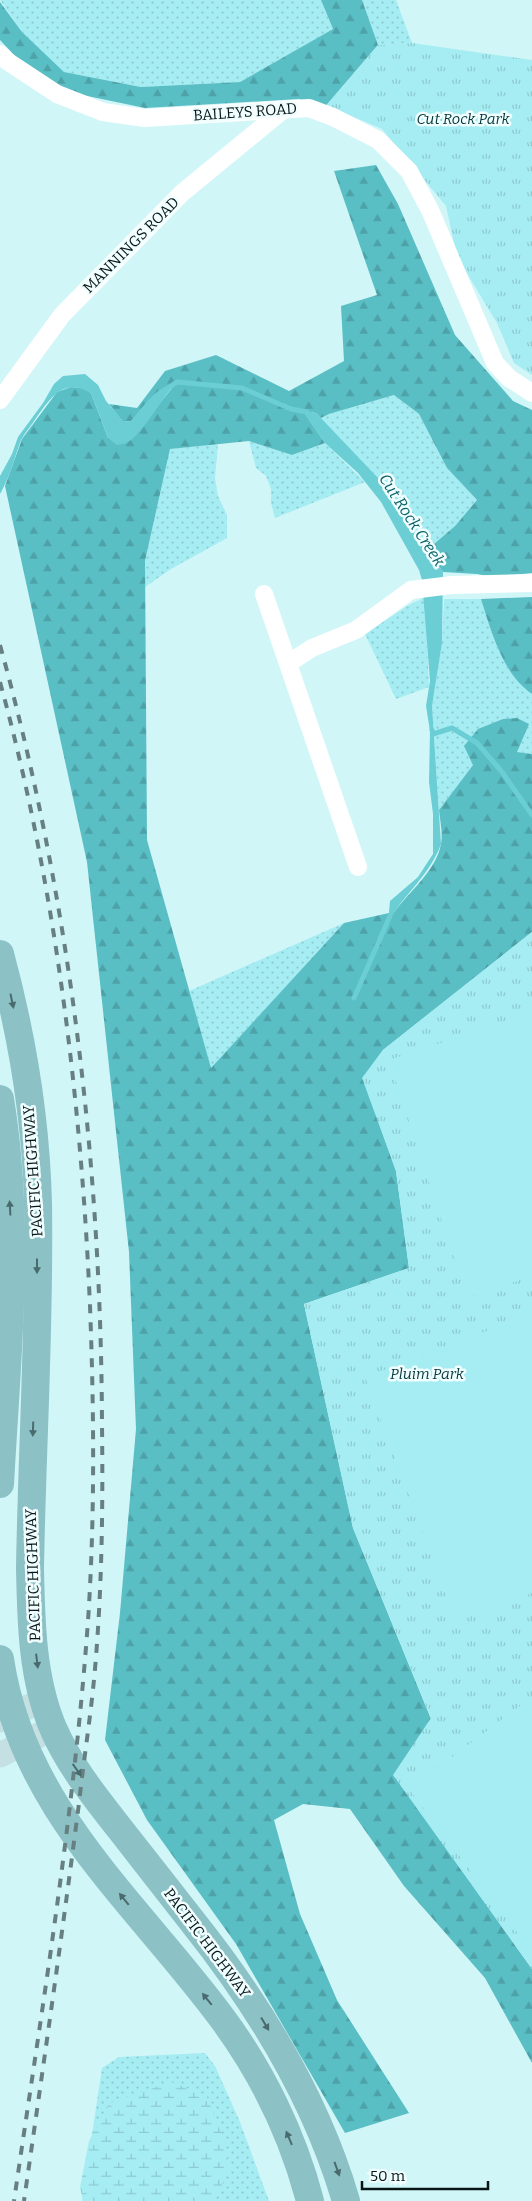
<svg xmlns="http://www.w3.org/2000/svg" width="532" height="2201" viewBox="0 0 532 2201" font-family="Bitter,serif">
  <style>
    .grass { fill: url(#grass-dots) }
    .forest { fill: url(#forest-firs) }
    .wetland { fill: url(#wetland-marsh) }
    .park { fill: url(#park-tufts) }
    .pitch { fill: #a5edf3 }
    .water { fill: #6bced5 }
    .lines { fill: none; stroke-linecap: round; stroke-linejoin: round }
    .stream { stroke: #6bced5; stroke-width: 5 }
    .street { stroke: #fff; stroke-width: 18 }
    .secondary { stroke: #c5e0e2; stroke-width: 25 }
    .primary { stroke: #8cc1c5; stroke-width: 28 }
    .rail { stroke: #677f81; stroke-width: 4; stroke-dasharray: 9 9; stroke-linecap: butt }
    .oneway { fill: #4a6b6e }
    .labels { text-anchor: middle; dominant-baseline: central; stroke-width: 5; stroke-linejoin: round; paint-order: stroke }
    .street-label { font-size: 15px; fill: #081516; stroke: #f0feff }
    .park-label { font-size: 15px; font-style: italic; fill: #06383b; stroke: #f0feff }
    .water-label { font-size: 16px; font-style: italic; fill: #0b6268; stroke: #f0feff }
  </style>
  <defs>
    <pattern id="grass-dots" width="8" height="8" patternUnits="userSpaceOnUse" patternTransform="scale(1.25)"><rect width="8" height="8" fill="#a5edf3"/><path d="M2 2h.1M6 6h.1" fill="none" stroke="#8dcad0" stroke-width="1.8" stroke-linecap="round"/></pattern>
    <pattern id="forest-firs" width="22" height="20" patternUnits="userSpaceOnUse" patternTransform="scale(1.25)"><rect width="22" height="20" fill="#5abec5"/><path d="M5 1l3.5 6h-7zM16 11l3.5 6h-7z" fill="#4da2a8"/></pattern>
    <pattern id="wetland-marsh" width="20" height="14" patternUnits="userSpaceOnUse" patternTransform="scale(1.25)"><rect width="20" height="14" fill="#a5edf3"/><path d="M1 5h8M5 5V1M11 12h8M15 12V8" fill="none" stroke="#8dcad0"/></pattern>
    <pattern id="park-tufts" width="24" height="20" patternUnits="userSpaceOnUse" patternTransform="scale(1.25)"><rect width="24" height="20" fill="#a5edf3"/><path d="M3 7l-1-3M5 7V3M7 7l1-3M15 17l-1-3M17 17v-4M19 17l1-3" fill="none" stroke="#8dcad0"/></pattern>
  </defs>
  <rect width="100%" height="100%" fill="#d1f6f8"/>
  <g class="grass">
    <polygon points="0,0 321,0 333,29 240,82 141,87 64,72 22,32"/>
    <polygon points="362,0 396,0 412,43 378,45"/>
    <polygon points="394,395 419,414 447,468 477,500 455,526 427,550 379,479 321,418 329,414"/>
    <polygon points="249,441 292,455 325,443 365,482 275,518 271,503 271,489 266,476 256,468"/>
    <polygon points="218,444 215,478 218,496 227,515 227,538 171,569 145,587 145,561 170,449"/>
    <polygon points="425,597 429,687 396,699 365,634 407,606"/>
    <path d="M 444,599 L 481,599 C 491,631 503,675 532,694 L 532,754 L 517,752 L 473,765 L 439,810 L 432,706 L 442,643 Z"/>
    <polygon points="344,923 211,1069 189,991"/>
    <polygon points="205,2053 215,2066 240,2122 269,2201 82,2201 102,2068 119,2057"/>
  </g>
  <g class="forest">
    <polygon points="321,0 362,0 378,45 324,108 299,99 145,108 68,92 17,58 0,40 0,2 22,32 64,72 141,87 240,82 333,29"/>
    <path d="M 376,165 L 398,204 L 455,335 L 513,401 L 532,410 L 532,573 L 492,577 L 477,574 L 443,572 L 427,550 L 455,526 L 477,500 L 447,468 L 419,414 L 394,395 L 329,414 L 321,418 L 316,413 L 303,411 L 325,443 L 292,455 L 249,441 L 170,449 L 145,561 L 147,840 L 211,1068 L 344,923 L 389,913 L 389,920 C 403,896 436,873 441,844 C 443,834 440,820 439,810 L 473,765 L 464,746 L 478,729 L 503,719 L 517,718 L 529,724 L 517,752 L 532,754 L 532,932 L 383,1050 L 363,1078 L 396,1171 L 409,1268 L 304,1304 L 353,1528 L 431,1719 L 394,1775 L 532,1969 L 532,2063 L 485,1978 L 404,1886 L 350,1809 L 303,1804 L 274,1820 L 300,1914 L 337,2000 L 409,2113 L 345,2133 L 236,1944 L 147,1820 L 105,1740 L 120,1613 L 136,1429 L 129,1252 L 87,862 L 5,486 L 22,439 L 57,392 L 71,387 L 83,388 L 91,393 L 108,438 L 153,412 L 176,383 L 131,421 L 123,422 L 109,404 L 137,408 L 165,371 L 216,355 L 289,391 L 344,361 L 341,306 L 377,295 L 334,171 Z"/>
    <path d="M 532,597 L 532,694 C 503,675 491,631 481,599 Z"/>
  </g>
  <polygon class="wetland" points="171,2082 206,2095 221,2131 230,2166 215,2201 83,2201 80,2187 89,2141 110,2103"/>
  <g class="park">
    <polygon points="412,43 532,60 532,375 514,363 497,323 457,257 446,206 382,129 335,109 324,108 378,45"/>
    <polygon points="532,932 532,1969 393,1775 431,1718 353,1528 304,1304 409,1268 396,1171 362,1078 383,1050"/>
  </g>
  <g class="pitch">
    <polygon points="532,1013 532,1276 467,1298 389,1060"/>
    <polygon points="532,1314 532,1593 456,1622 365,1377"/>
    <polygon points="532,1697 532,1952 409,1789"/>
  </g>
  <g class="water">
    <path d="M 85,374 L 98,385 L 106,401 L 124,422 L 131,421 C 145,404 155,388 177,382 C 163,396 142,435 128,442 C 125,444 120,444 117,445 L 108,438 L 91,393 C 64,377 51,397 36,418 C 32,425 25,432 21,440 C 14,459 10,477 0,494 L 0,476 L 12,454 L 18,437 L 43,403 L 54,384 L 63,376 Z"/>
    <path d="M 302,410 L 316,413 L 321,418 L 379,479 L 443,572 L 442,643 L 432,706 L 441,844 C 430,875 404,894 388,922 L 390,901 L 418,877 L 433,854 L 433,814 L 429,782 L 430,731 L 426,706 L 430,681 L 422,580 L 419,570 L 381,502 L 358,473 L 325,443 Z"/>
  </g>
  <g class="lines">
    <g class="stream">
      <polyline points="171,386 177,382 242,388 291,409 307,412"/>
      <polyline points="432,730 433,734 452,728 477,743 502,772 532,815"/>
      <polyline points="354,998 390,916"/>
    </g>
    <g class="street">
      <polyline points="0,54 7,61 57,94 103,112 145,118 309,108 333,117 378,140 409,171 430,210 495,363 509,378 532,393"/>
      <polyline points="0,400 62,315 182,193 283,110"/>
      <polyline points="264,594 358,867"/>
      <polyline points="289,663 312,648 356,630 411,590 452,585 532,583"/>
    </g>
    <g class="secondary">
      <polyline points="0,1720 43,1700"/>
      <polyline points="0,1755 53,1728"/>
    </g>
    <g class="primary">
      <path d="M 0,954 C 22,1035 36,1120 38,1204 C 40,1325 32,1447 30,1568 C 31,1621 32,1678 53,1728 C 69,1765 95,1797 120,1829 C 144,1860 168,1890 192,1921 C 259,2005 316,2098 346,2201"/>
      <path d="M 0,1099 C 21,1226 7,1356 0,1484"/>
      <path d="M 0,1659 C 22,1809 137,1903 222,2018 C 262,2072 293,2136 310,2201"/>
    </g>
    <g class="rail">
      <path d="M 0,645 C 70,898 101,1163 102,1425 C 103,1506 102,1588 95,1669 C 91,1714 84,1758 79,1803 C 62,1936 43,2068 24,2201"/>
      <path d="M 0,682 C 55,883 81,1098 90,1306 C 94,1411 95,1516 88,1621 C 74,1815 42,2008 14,2201"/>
    </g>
  </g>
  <defs><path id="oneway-solid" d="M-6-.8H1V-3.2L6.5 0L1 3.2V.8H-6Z" transform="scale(1.25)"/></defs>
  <g class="oneway">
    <use href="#oneway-solid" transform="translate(12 1001) rotate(78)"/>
    <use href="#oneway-solid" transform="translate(10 1208) rotate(-93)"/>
    <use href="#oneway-solid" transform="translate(37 1266) rotate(90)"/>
    <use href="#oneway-solid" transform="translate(33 1429) rotate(92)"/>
    <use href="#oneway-solid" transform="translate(37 1661) rotate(83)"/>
    <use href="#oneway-solid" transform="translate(77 1770) rotate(55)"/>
    <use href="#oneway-solid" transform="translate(124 1899) rotate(-129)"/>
    <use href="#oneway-solid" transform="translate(207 1999) rotate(-129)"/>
    <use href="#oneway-solid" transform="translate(265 2024) rotate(59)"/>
    <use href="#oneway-solid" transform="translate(289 2138) rotate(-113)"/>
    <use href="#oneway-solid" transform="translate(337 2169) rotate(70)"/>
  </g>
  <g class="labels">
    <g class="street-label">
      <text transform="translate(245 112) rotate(-4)">BAILEYS ROAD</text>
      <text transform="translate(131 245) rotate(-45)">MANNINGS ROAD</text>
      <text transform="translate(33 1171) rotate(-94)">PACIFIC HIGHWAY</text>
      <text transform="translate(33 1575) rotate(-92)">PACIFIC HIGHWAY</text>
      <text transform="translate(207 1943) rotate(53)">PACIFIC HIGHWAY</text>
    </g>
    <g class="park-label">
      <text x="463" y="119">Cut Rock Park</text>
      <text x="427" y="1374">Pluim Park</text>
    </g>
    <g class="water-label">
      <text transform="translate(412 520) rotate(57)">Cut Rock Creek</text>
    </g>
  </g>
  <path d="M362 2181v8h126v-8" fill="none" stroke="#081516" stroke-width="2.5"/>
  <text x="370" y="2181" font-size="15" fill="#081516" stroke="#f0feff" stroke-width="4" paint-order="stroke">50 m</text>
</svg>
